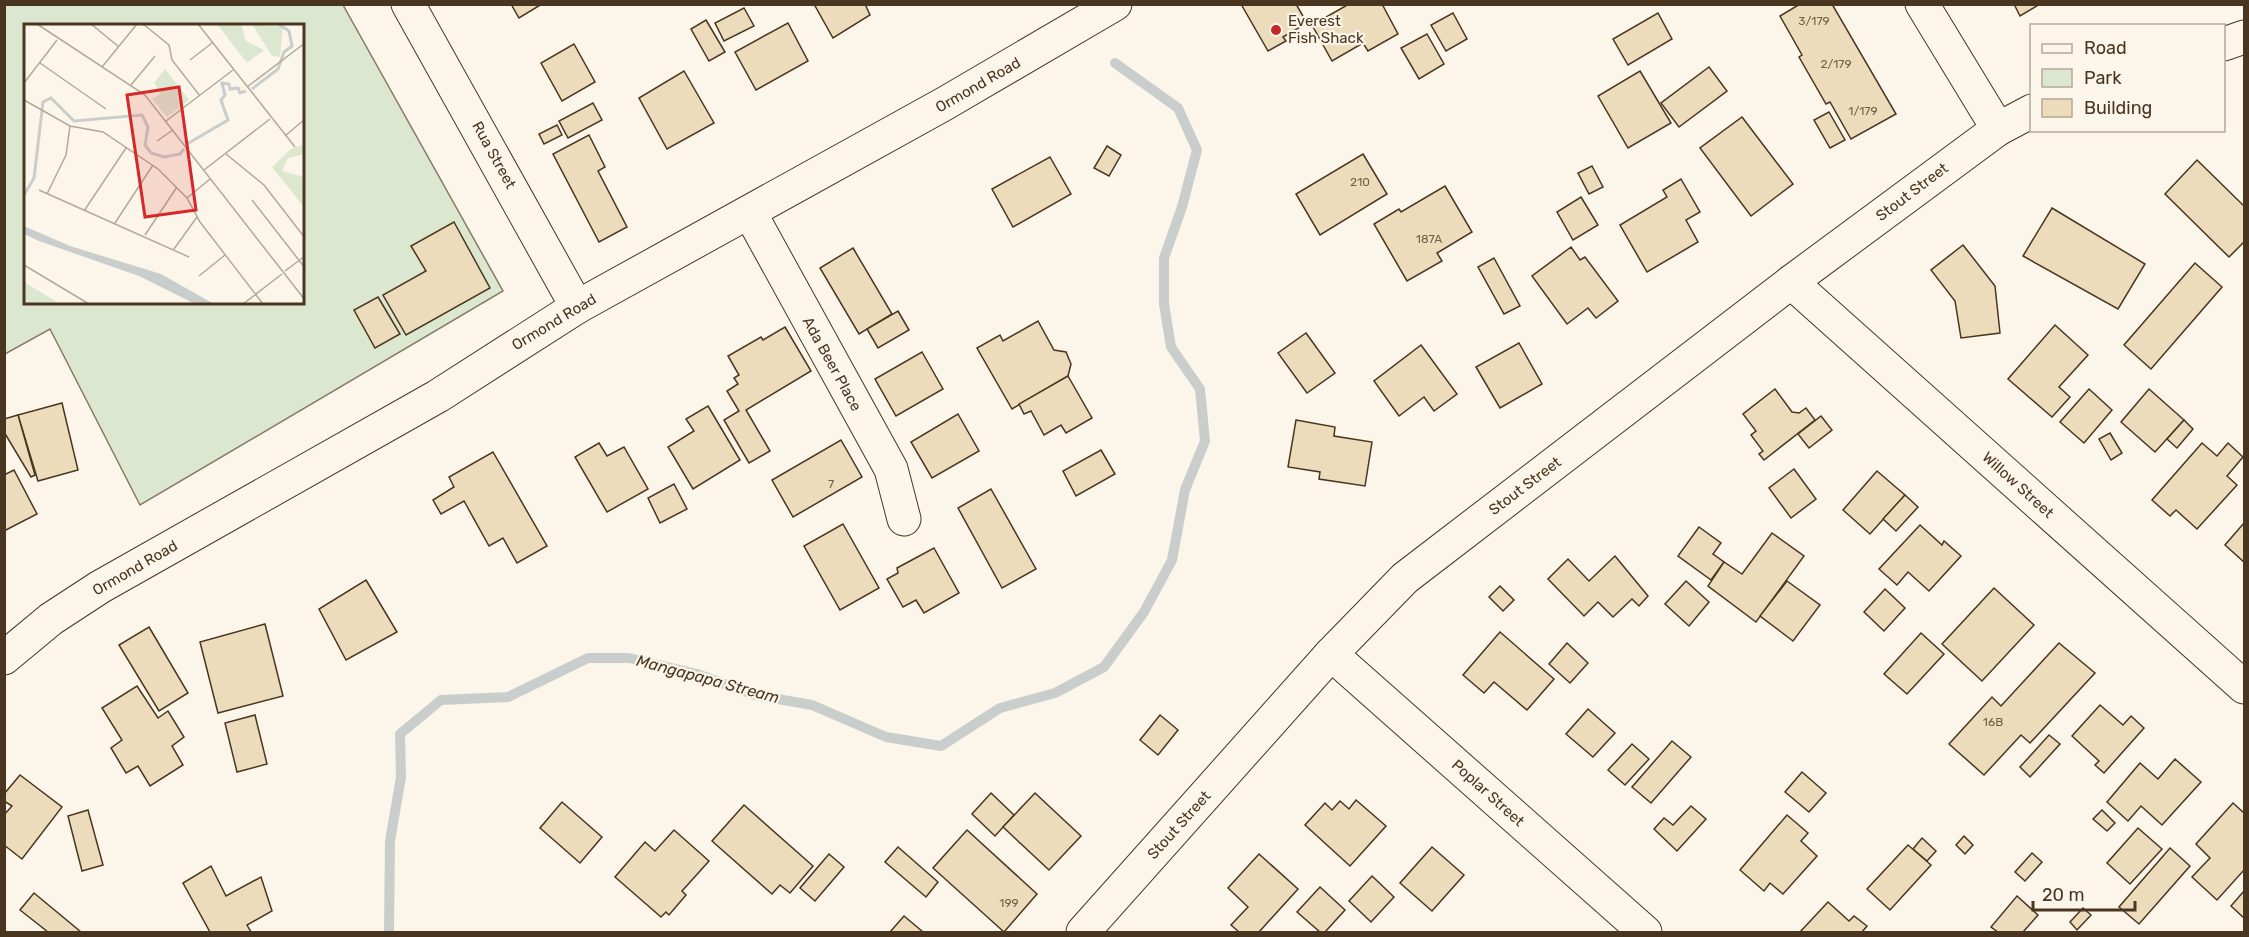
<svg xmlns="http://www.w3.org/2000/svg" width="2249" height="937" viewBox="0 0 2249 937" font-family="Rubik,sans-serif">
  <style>
    .green { fill: #dce7d0; stroke: #887966; stroke-width: 1.5; fill-rule: evenodd }
    .lines { fill: none; stroke-linecap: round; stroke-linejoin: round }
    .stream { stroke: #c9cecd; stroke-width: 10 }
    .building { fill: #ecdcbc; stroke: #4a3520; stroke-width: 1.5 }
    .minor-casing { stroke: #4a3520; stroke-width: 35 }
    .major-casing { stroke: #4a3520; stroke-width: 35 }
    .minor { stroke: #fbf6e9; stroke-width: 33 }
    .major { stroke: #fbf6e9; stroke-width: 33 }
    .poi-dot { fill: #c62828; stroke: #fbf6e9; stroke-width: 2 }
    .labels { text-anchor: middle; dominant-baseline: central; stroke-width: 4.5; stroke-linejoin: round; paint-order: stroke }
    .number-label { font-size: 12px; fill: #725f47 }
    .poi-label { font-size: 15px; fill: #4a3520; stroke: #fbf6e9; text-anchor: start }
    .street-label { font-size: 15px; fill: #4a3520; stroke: #fbf6e9 }
    .water-label { font-size: 16px; font-style: italic; fill: #4a3520; stroke: #fbf6e9 }
    .inset-river { fill: none; stroke: #c9cecd; stroke-width: 3 }
    .inset-road { fill: none; stroke: #b4a999; stroke-width: 1.5 }
    .view { fill: #d62828; fill-opacity: 0.15; stroke: #d62828; stroke-width: 3 }
    .inset-edge { fill: none; stroke: #4a3520; stroke-width: 3 }
  </style>
  <rect width="100%" height="100%" fill="#fbf6e9"/>
  <path class="green" d="M 4,5 L 343,5 L 503,291 L 140,505 L 50,329 L 5,354 ZM 26,26 L 303,26 L 303,303 L 26,303 Z"/>
  <g class="lines">
    <polyline class="stream" points="389,932 390,841 401,777 400,734 441,700 508,697 588,658 629,658 697,674 755,695 812,705 886,737 941,746 1000,708 1055,693 1104,667 1144,612 1172,560 1185,490 1205,441 1200,389 1171,347 1164,304 1164,258 1182,207 1197,150 1178,108 1115,63"/>
  </g>
  <g class="building">
    <polygon points="511,4 542,4 519,18"/>
    <polygon points="814,4 865,4 870,15 833,38"/>
    <polygon points="1241,4 1296,4 1307,23 1283,37 1286,41 1268,51"/>
    <polygon points="1349,4 1382,4 1398,34 1368,51 1363,43 1332,61 1312,25"/>
    <polygon points="1800,4 1832,4 1896,114 1851,139 1830,102 1826,104 1799,57 1802,55 1780,16"/>
    <polygon points="2014,4 2040,4 2020,16"/>
    <polygon points="744,8 754,26 724,41 715,23"/>
    <polygon points="1453,13 1467,39 1446,51 1431,25"/>
    <polygon points="1658,13 1672,39 1628,65 1613,39"/>
    <polygon points="706,20 725,52 709,61 691,29"/>
    <polygon points="788,23 808,61 756,90 735,52"/>
    <polygon points="1427,34 1444,64 1419,79 1401,48"/>
    <polygon points="574,44 595,82 562,101 541,63"/>
    <polygon points="1709,67 1727,91 1679,127 1661,103"/>
    <polygon points="684,71 714,123 667,149 639,98"/>
    <polygon points="1640,71 1671,123 1628,148 1598,96"/>
    <polygon points="593,103 602,120 568,138 559,121"/>
    <polygon points="1829,112 1845,140 1830,148 1814,120"/>
    <polygon points="1742,117 1793,184 1751,216 1700,148"/>
    <polygon points="557,125 562,135 544,144 539,134"/>
    <polygon points="589,135 605,167 598,171 627,227 599,242 553,154"/>
    <polygon points="1107,146 1121,155 1109,176 1094,168"/>
    <polygon points="1363,154 1387,194 1320,235 1296,194"/>
    <polygon points="1050,157 1071,194 1013,227 992,189"/>
    <polygon points="2197,160 2244,206 2244,242 2229,257 2165,194"/>
    <polygon points="1592,166 1603,187 1589,194 1578,173"/>
    <polygon points="1681,179 1700,212 1686,220 1698,242 1647,272 1620,225 1667,197 1663,190"/>
    <polygon points="1445,186 1472,232 1437,253 1442,261 1407,281 1374,224 1399,209 1401,212"/>
    <polygon points="1581,197 1598,225 1573,240 1557,212"/>
    <polygon points="2052,208 2145,264 2118,309 2023,256"/>
    <polygon points="454,222 490,288 406,335 383,295 426,271 411,246"/>
    <polygon points="1963,245 1995,286 2000,333 1961,338 1955,301 1931,270"/>
    <polygon points="1571,247 1580,260 1585,257 1618,301 1596,318 1588,308 1567,324 1532,276"/>
    <polygon points="853,248 892,314 859,334 820,268"/>
    <polygon points="1494,258 1520,306 1504,314 1478,267"/>
    <polygon points="2195,263 2222,287 2151,369 2124,345"/>
    <polygon points="378,297 400,334 375,348 354,310"/>
    <polygon points="898,311 909,330 878,348 867,329"/>
    <polygon points="1038,321 1054,350 1066,352 1071,364 1068,376 1012,409 977,348 1000,335 1003,341"/>
    <polygon points="2055,325 2088,355 2059,387 2070,397 2052,417 2008,379"/>
    <polygon points="785,327 811,371 746,410 770,451 749,463 724,420 739,411 727,391 738,384 734,378 739,375 728,356 761,337 763,340"/>
    <polygon points="1306,333 1335,373 1307,393 1278,353"/>
    <polygon points="1519,343 1542,384 1500,408 1476,367"/>
    <polygon points="1421,345 1457,394 1434,411 1424,397 1399,416 1374,381"/>
    <polygon points="922,352 943,389 896,416 875,379"/>
    <polygon points="1068,376 1092,418 1066,433 1061,425 1044,435 1031,411 1024,414 1019,404"/>
    <polygon points="1775,389 1792,412 1799,413 1806,408 1815,420 1764,460 1759,454 1763,451 1751,435 1756,431 1743,414"/>
    <polygon points="2089,389 2112,410 2084,443 2060,422"/>
    <polygon points="2149,389 2184,420 2155,452 2121,422"/>
    <polygon points="62,403 78,470 38,481 18,415"/>
    <polygon points="708,406 740,460 693,489 668,447 694,431 686,419"/>
    <polygon points="958,414 979,451 932,478 911,442"/>
    <polygon points="18,415 35,475 31,477 4,432 4,419"/>
    <polygon points="1821,416 1832,430 1809,448 1798,434"/>
    <polygon points="1296,420 1335,427 1334,436 1372,442 1365,486 1319,479 1320,472 1288,467"/>
    <polygon points="2184,420 2193,429 2177,448 2167,439"/>
    <polygon points="2110,433 2122,453 2111,460 2099,439"/>
    <polygon points="841,440 862,477 793,517 772,480"/>
    <polygon points="599,443 607,456 624,447 648,489 607,512 575,457"/>
    <polygon points="2202,443 2217,456 2228,443 2243,457 2227,476 2237,485 2197,529 2176,510 2170,516 2152,500"/>
    <polygon points="1101,450 1115,474 1076,496 1063,471"/>
    <polygon points="493,452 547,546 517,563 503,538 489,546 464,501 441,514 433,500 454,487 449,477"/>
    <polygon points="1794,469 1816,499 1791,518 1769,488"/>
    <polygon points="14,470 37,514 4,531 4,475"/>
    <polygon points="1877,471 1905,495 1870,534 1843,510"/>
    <polygon points="674,484 687,509 660,523 648,498"/>
    <polygon points="991,489 1036,569 1002,588 958,508"/>
    <polygon points="1905,495 1918,507 1896,531 1883,519"/>
    <polygon points="2244,523 2244,562 2225,545"/>
    <polygon points="843,524 879,588 840,610 804,546"/>
    <polygon points="1920,525 1942,545 1944,541 1961,556 1929,591 1908,572 1897,585 1879,569"/>
    <polygon points="1699,527 1721,543 1713,554 1724,562 1711,580 1678,556"/>
    <polygon points="1772,533 1804,556 1756,622 1708,586 1724,562 1742,574"/>
    <polygon points="934,548 959,593 924,613 916,600 903,607 887,579 898,573 897,568"/>
    <polygon points="1615,556 1648,596 1639,606 1632,599 1613,617 1598,602 1584,616 1548,579 1568,559 1589,581"/>
    <polygon points="366,580 397,632 346,660 319,609"/>
    <polygon points="1686,581 1709,602 1689,626 1665,604"/>
    <polygon points="1787,581 1820,605 1793,641 1760,616"/>
    <polygon points="1500,586 1514,600 1503,611 1489,597"/>
    <polygon points="1994,588 2034,625 1982,681 1942,644"/>
    <polygon points="1885,589 1905,608 1884,631 1864,612"/>
    <polygon points="265,624 283,696 218,713 200,642"/>
    <polygon points="149,627 188,693 159,711 119,645"/>
    <polygon points="1500,632 1554,679 1527,710 1494,682 1484,693 1463,675"/>
    <polygon points="1921,633 1944,654 1907,694 1884,674"/>
    <polygon points="1567,643 1588,663 1570,683 1549,664"/>
    <polygon points="2059,643 2095,673 2030,743 2021,735 1984,775 1949,744 1992,697 2001,706"/>
    <polygon points="137,686 158,718 168,711 184,737 172,746 183,765 150,786 138,766 126,773 111,748 122,740 102,708"/>
    <polygon points="2100,705 2123,725 2131,716 2144,728 2104,773 2095,765 2099,761 2072,736"/>
    <polygon points="1588,709 1615,733 1593,757 1566,734"/>
    <polygon points="255,715 267,764 237,772 225,723"/>
    <polygon points="1160,715 1178,730 1158,755 1140,740"/>
    <polygon points="2049,735 2060,744 2030,777 2020,767"/>
    <polygon points="1672,741 1691,757 1651,803 1632,787"/>
    <polygon points="1632,744 1649,759 1625,785 1608,770"/>
    <polygon points="2175,759 2201,782 2162,825 2141,806 2128,821 2107,802 2140,763 2158,779"/>
    <polygon points="1802,772 1826,793 1809,812 1785,792"/>
    <polygon points="20,775 62,807 22,859 4,845 4,815 12,806 4,801 4,794"/>
    <polygon points="991,793 1014,815 995,836 972,814"/>
    <polygon points="1035,793 1081,836 1049,870 1003,827"/>
    <polygon points="1356,800 1386,826 1350,866 1305,825 1325,803 1332,810 1340,801 1349,809"/>
    <polygon points="562,802 602,837 580,863 540,828"/>
    <polygon points="2233,803 2244,813 2244,870 2217,900 2192,877 2210,858 2196,844"/>
    <polygon points="744,805 813,866 790,893 780,885 772,894 712,841"/>
    <polygon points="1691,806 1706,819 1677,851 1654,829 1664,818 1673,825"/>
    <polygon points="88,810 103,865 82,871 68,816"/>
    <polygon points="2102,810 2115,823 2107,831 2093,819"/>
    <polygon points="1787,815 1808,833 1801,841 1817,856 1783,894 1770,883 1764,891 1740,870"/>
    <polygon points="2138,828 2162,849 2130,884 2107,863"/>
    <polygon points="674,830 709,861 682,891 686,895 669,915 666,912 661,917 615,877 645,842 655,851"/>
    <polygon points="967,830 1037,894 1004,932 933,868"/>
    <polygon points="1964,836 1973,845 1965,854 1956,845"/>
    <polygon points="1922,838 1936,851 1927,861 1913,849"/>
    <polygon points="1908,845 1931,865 1890,910 1867,889"/>
    <polygon points="898,847 938,882 926,897 885,862"/>
    <polygon points="1432,847 1464,875 1432,911 1400,883"/>
    <polygon points="2170,848 2190,866 2139,924 2119,907"/>
    <polygon points="2032,853 2042,862 2025,881 2015,872"/>
    <polygon points="829,854 844,867 815,901 800,888"/>
    <polygon points="1259,854 1298,889 1259,932 1239,932 1231,925 1248,907 1228,888"/>
    <polygon points="211,866 226,896 261,877 272,911 247,925 251,932 210,932 183,883"/>
    <polygon points="1372,876 1394,897 1371,922 1349,901"/>
    <polygon points="1320,887 1345,910 1325,932 1320,932 1297,912"/>
    <polygon points="2244,891 2244,918 2231,906"/>
    <polygon points="34,893 81,932 48,932 20,910"/>
    <polygon points="2017,896 2038,915 2023,932 1998,932 1991,927"/>
    <polygon points="1828,902 1849,921 1854,916 1867,926 1862,932 1800,932"/>
    <polygon points="2083,908 2091,915 2077,930 2070,922"/>
    <polygon points="904,916 923,932 890,932"/>
  </g>
  <g class="lines">
    <g class="minor-casing">
      <g id="minor">
        <polyline points="408,4 577,307"/>
        <polyline points="1922,4 1998,129"/>
        <polyline points="2224,44 2244,37"/>
        <polyline points="750,213 891,469 904,519"/>
        <polyline points="1791,282 2244,687"/>
        <polyline points="1331,654 1645,932"/>
        <polyline points="1083,932 1331,654 1405,578 1791,282 1998,129 2032,111"/>
      </g>
    </g>
    <g class="major-casing">
      <polyline id="major" points="4,658 51,619 100,587 438,396 577,307 944,104 1115,4"/>
    </g>
    <use href="#minor" class="minor"/>
    <use href="#major" class="major"/>
  </g>
  <circle class="poi-dot" cx="1276" cy="30" r="6"/>
  <g class="labels">
    <g class="number-label">
      <text x="1814" y="21">3/179</text>
      <text x="1836" y="64">2/179</text>
      <text x="1863" y="111">1/179</text>
      <text x="1360" y="182">210</text>
      <text x="1429" y="239">187A</text>
      <text x="831" y="484">7</text>
      <text x="1993" y="722">16B</text>
      <text x="1009" y="903">199</text>
    </g>
    <g class="poi-label">
      <text x="1288" y="21">Everest<tspan x="1288" dy="17">Fish Shack</tspan></text>
    </g>
    <g class="street-label">
      <text transform="translate(978 85) rotate(-30)">Ormond Road</text>
      <text transform="translate(494 155) rotate(61)">Rua Street</text>
      <text transform="translate(1912 192) rotate(-37)">Stout Street</text>
      <text transform="translate(554 322) rotate(-31)">Ormond Road</text>
      <text transform="translate(832 364) rotate(61)">Ada Beer Place</text>
      <text transform="translate(2018 485) rotate(42)">Willow Street</text>
      <text transform="translate(1525 486) rotate(-37)">Stout Street</text>
      <text transform="translate(135 568) rotate(-30)">Ormond Road</text>
      <text transform="translate(1488 793) rotate(42)">Poplar Street</text>
      <text transform="translate(1179 825) rotate(-48)">Stout Street</text>
    </g>
    <g class="water-label">
      <text transform="translate(708 679) rotate(15)">Mangapapa Stream</text>
    </g>
  </g>
  <g transform="translate(24 24)">
    <rect width="280" height="280" fill="#fbf6e9"/>
    <path d="M 193,0 L 217,0 L 222,17 L 240,26 L 223,39 ZM 228,0 L 259,3 L 256,33 L 248,32 ZM 141,45 L 165,76 L 143,93 L 128,75 L 137,69 L 130,59 ZM 280,120 L 280,130 L 264,134 L 258,147 L 280,153 L 280,183 L 248,143 L 267,125 ZM 0,258 L 33,278 L 0,280 Z" fill="#dce7d0"/>
    <path d="M 0,202 L 46,222 L 137,250 L 190,280 L 171,280 L 115,252 L 15,217 L 0,210 Z" fill="#c9cecd"/>
    <path class="inset-river" d="M 228,65 L 254,45 L 260,28 L 268,22 L 265,7 L 254,0M 163,120 L 204,96 L 197,76 L 201,71 L 198,59 L 205,60 L 206,65 L 214,64 L 216,69 L 222,67M 0,171 L 10,154 L 19,78 L 27,74 L 50,97 L 118,91 L 124,103 L 121,121 L 127,129 L 140,133 L 156,130 L 160,125"/>
    <path class="inset-road" d="M 13,0 L 121,71 L 281,276M 67,0 L 95,23M 119,0 L 145,21 L 148,36 L 176,72M 174,0 L 271,123M 166,36 L 188,19M 16,39 L 82,85M 78,43 L 113,0M 0,59 L 33,16M 107,61 L 131,32M 223,63 L 281,19M 0,76 L 46,102 L 79,108 L 134,145 L 163,174 L 176,198 L 239,280M 142,97 L 209,46M 261,112 L 281,95M 133,117 L 149,106M 202,130 L 240,161 L 281,214M 180,146 L 246,95M 15,166 L 165,233M 23,170 L 42,131 L 46,102M 163,174 L 186,155M 228,176 L 281,244M 60,187 L 102,124M 91,199 L 129,141M 121,211 L 153,163M 150,225 L 173,193M 0,241 L 65,280M 261,247 L 281,232M 175,252 L 201,231M 219,280 L 258,250"/>
    <path class="view" d="M 155,63 L 172,186 L 121,193 L 103,71 Z"/>
    <rect width="280" height="280" class="inset-edge"/>
  </g>
  <rect width="2249" height="937" fill="none" stroke="#4a3520" stroke-width="12"/>
  <rect x="2030" y="24" width="195" height="108" fill="#fbf6e9" stroke="#b4a999" stroke-width="1.5"/>
  <rect x="2042" y="44" width="30" height="9" fill="#fbf6e9" stroke="#b4a999" stroke-width="1.5"/>
  <text x="2084" y="54" font-size="18" fill="#4a3520">Road</text>
  <rect x="2042" y="69" width="30" height="18" fill="#dce7d0" stroke="#b4a999" stroke-width="1.5"/>
  <text x="2084" y="84" font-size="18" fill="#4a3520">Park</text>
  <rect x="2042" y="99" width="30" height="18" fill="#ecdcbc" stroke="#b4a999" stroke-width="1.5"/>
  <text x="2084" y="114" font-size="18" fill="#4a3520">Building</text>
  <path d="M2033 901v9h102v-9" fill="none" stroke="#4a3520" stroke-width="3"/>
  <text x="2042" y="901" font-size="18" fill="#4a3520" stroke="#fbf6e9" stroke-width="4.5" paint-order="stroke">20 m</text>
</svg>
